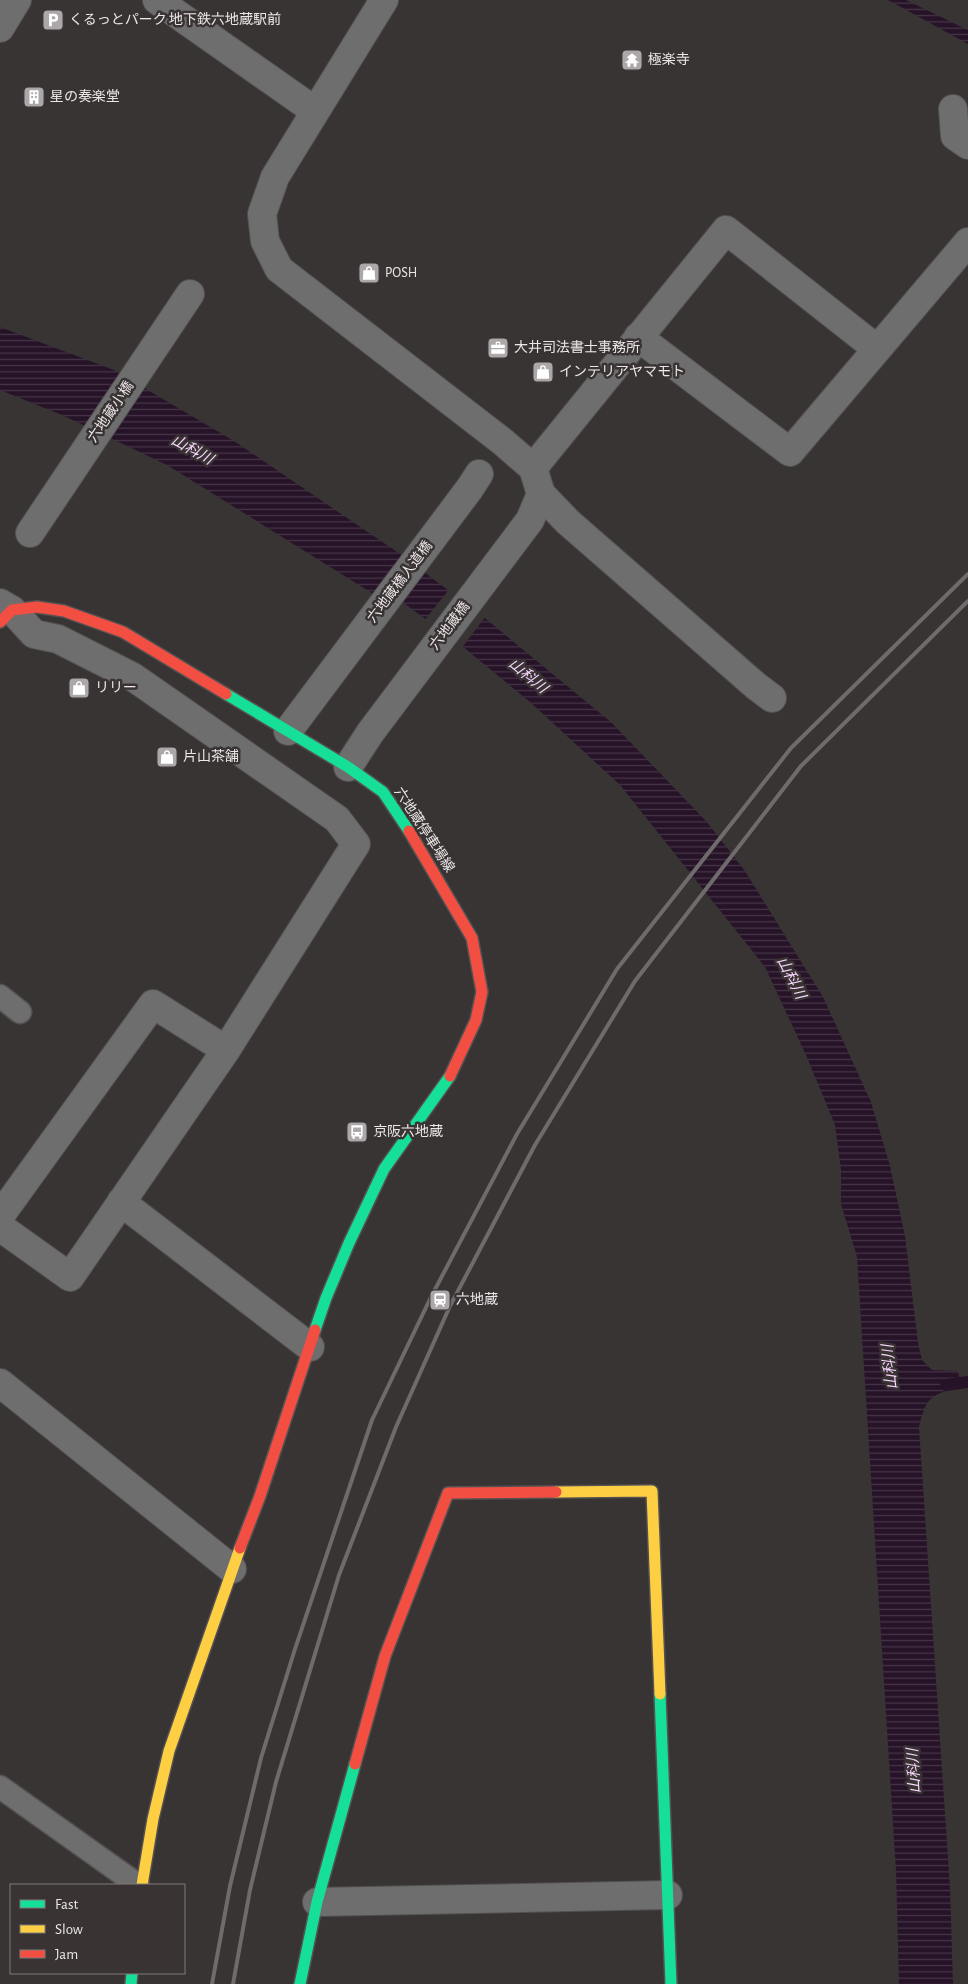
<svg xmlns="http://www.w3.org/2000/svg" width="968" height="1984" viewBox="0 0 968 1984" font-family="'Alegreya Sans','Noto Sans JP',sans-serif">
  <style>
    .water { fill: url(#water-rules) }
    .pier { fill: #383434 }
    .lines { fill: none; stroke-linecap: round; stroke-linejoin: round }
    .stream { stroke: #261328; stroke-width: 12 }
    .lane-casing { stroke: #545152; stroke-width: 25 }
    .street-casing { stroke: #545152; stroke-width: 30 }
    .fast-casing { stroke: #545152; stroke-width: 14 }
    .slow-casing { stroke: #545152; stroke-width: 14 }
    .jam-casing { stroke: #545152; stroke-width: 14 }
    .lane { stroke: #6f6e6f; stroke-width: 22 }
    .street { stroke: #6f6e6f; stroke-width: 28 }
    .fast { stroke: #16e098; stroke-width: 11 }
    .slow { stroke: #ffcf43; stroke-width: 11 }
    .jam { stroke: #f24e42; stroke-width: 11 }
    .rail { stroke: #6f6b6c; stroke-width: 4 }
    .labels { text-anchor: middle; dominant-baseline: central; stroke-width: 5; stroke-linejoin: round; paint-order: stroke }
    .poi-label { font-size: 14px; fill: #ebe7e8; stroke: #393333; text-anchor: start }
    .street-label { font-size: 14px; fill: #ebe7e8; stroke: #393333 }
    .water-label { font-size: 15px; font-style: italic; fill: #f7d5fe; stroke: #393333 }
  </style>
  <defs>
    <pattern id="water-rules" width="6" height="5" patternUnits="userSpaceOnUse" patternTransform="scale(1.25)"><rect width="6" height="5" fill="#261328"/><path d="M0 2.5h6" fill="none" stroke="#463547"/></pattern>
  </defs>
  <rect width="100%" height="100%" fill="#383434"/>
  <g class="water">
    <polygon points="888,0 906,0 968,30 968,44"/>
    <path d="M 0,327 L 114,370 L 234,441 L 403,556 L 486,619 L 612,723 L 706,821 L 745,871 L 823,997 L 871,1102 L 890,1166 L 905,1236 L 918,1343 L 922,1360 L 932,1370 L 958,1371 L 961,1388 C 932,1393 926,1397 919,1427 L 950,1888 L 953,1984 L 899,1984 L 896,1871 L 857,1257 L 841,1204 L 841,1170 L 835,1125 L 806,1055 L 765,967 L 620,785 L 530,702 L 462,646 L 382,587 L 375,595 L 167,465 L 62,415 L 0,390 Z"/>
  </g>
  <polygon class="pier" points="450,588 486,616 461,649 424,621"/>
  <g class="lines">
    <polyline class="stream" points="946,1385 968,1382"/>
    <g class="lane-casing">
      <g id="lane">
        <polyline points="0,996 20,1012"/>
        <polyline points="0,1787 138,1885"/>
      </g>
    </g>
    <g class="street-casing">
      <g id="street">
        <polyline points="157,0 315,111"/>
        <polyline points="0,28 17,0"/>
        <polyline points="953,109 955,136 968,145"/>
        <polyline points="638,337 790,452 968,242"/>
        <polyline points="533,468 726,230 877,349"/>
        <polyline points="541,494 568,522 756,686 772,698"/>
        <polyline points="30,533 190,294"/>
        <polyline points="0,603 12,610 34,634 58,639 133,677 337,819 356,844 226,1050 70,1277 0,1227"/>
        <polyline points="288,731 470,488 479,474"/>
        <polyline points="348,767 370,733 530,520 541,494 533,468 503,442 279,269 265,241 262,214 275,177 384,0"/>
        <polyline points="121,1202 310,1347"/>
        <polyline points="0,1216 153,1004 226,1050"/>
        <polyline points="0,1383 232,1569"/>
        <polyline points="317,1902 668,1895"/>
      </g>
    </g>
    <g class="fast-casing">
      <g id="fast">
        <polyline points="226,694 348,767 383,792 409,831"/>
        <polyline points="315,1330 326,1298 349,1243 384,1169 450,1076"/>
        <polyline points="660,1694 671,1984"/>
        <polyline points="131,1984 132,1973"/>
        <polyline points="300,1984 317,1902 355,1764"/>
      </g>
    </g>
    <g class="slow-casing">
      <g id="slow">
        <polyline points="556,1492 652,1491 660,1694"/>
        <polyline points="142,1885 153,1819 169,1751 240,1548"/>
      </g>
    </g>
    <g class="jam-casing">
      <g id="jam">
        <polyline points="0,622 12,610 37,607 64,611 123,632 226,694"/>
        <polyline points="409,831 472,938 482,992 476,1020 450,1076"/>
        <polyline points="240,1548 260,1496 315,1330"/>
        <polyline points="355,1764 385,1656 448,1493 556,1492"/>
      </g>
    </g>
    <use href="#lane" class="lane"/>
    <use href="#street" class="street"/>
    <use href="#fast" class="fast"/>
    <use href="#slow" class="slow"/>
    <use href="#jam" class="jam"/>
    <g class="rail">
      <polyline points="212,1984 230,1886 261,1758 295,1649 372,1420 431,1297 517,1134 617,969 791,748 968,574"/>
      <polyline points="233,1984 250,1890 276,1782 339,1575 396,1427 450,1306 535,1145 635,981 801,766 968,601"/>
    </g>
  </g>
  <defs>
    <g id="parking-square" transform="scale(1.125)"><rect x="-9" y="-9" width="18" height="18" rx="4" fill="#aca8a9" stroke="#393333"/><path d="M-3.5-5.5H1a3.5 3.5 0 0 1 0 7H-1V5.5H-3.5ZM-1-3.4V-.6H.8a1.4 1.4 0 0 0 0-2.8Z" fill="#fff"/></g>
    <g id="temple-square" transform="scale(1.125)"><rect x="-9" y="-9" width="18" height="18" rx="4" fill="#aca8a9" stroke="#393333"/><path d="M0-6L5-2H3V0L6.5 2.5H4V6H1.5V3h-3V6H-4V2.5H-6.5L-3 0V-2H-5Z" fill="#fff"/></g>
    <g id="building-square" transform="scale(1.125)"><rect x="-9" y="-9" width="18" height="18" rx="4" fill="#aca8a9" stroke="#393333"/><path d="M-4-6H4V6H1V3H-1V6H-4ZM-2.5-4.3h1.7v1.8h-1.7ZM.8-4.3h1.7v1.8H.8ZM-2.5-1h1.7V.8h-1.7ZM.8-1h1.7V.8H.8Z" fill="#fff"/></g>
    <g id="shop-square" transform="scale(1.125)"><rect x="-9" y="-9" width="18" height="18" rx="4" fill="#aca8a9" stroke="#393333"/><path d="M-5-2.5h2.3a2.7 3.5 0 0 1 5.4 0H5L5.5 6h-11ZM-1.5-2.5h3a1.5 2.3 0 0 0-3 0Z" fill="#fff"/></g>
    <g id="office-square" transform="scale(1.125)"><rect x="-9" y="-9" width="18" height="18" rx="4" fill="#aca8a9" stroke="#393333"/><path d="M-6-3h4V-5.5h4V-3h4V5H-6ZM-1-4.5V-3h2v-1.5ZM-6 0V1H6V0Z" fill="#fff"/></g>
    <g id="bus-square" transform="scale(1.125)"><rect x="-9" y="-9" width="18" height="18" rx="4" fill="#aca8a9" stroke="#393333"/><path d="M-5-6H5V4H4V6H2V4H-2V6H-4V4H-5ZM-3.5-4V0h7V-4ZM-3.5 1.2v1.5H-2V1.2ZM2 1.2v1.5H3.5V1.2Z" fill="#fff"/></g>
    <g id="station-square" transform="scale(1.125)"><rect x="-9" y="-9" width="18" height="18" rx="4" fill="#aca8a9" stroke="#393333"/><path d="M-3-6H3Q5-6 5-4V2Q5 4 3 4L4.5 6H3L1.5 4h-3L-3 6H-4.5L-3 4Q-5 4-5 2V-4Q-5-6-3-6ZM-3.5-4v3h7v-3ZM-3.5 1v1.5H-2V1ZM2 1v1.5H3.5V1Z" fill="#fff"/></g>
  </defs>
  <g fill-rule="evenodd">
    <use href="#parking-square" x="53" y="20"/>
    <use href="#temple-square" x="632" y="60"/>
    <use href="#building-square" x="34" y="97"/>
    <use href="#shop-square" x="369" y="273"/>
    <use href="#office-square" x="498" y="348"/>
    <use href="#shop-square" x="543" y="372"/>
    <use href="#shop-square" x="79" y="688"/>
    <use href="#shop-square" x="167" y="757"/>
    <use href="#bus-square" x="357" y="1132"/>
    <use href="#station-square" x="440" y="1300"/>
  </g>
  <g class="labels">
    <g class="poi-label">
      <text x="69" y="20">くるっとパーク 地下鉄六地蔵駅前</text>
      <text x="648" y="60">極楽寺</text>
      <text x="50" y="97">星の奏楽堂</text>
      <text x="385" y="273">POSH</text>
      <text x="514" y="348">大井司法書士事務所</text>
      <text x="559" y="372">インテリアヤマモト</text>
      <text x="95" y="688">リリー</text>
      <text x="183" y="757">片山茶舗</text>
      <text x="373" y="1132">京阪六地蔵</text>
      <text x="456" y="1300">六地蔵</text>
    </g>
    <g class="street-label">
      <text transform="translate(111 412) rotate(-56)">六地蔵小橋</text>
      <text transform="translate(400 582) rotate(-53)">六地蔵橋人道橋</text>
      <text transform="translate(450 626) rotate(-53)">六地蔵橋</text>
      <text transform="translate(424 830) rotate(57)">六地蔵停車場線</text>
    </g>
    <g class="water-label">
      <text transform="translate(192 450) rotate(29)">山科川</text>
      <text transform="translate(528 676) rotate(40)">山科川</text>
      <text transform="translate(791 978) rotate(63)">山科川</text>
      <text transform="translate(890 1367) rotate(-96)">山科川</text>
      <text transform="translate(914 1771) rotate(-93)">山科川</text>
    </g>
  </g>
  <rect x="10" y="1884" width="175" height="90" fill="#393333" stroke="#807b7b"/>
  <rect x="20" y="1900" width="25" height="8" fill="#16e098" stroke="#807b7b"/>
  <text x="55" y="1909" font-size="15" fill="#ebe7e8">Fast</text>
  <rect x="20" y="1925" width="25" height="8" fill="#ffcf43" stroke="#807b7b"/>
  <text x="55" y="1934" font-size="15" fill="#ebe7e8">Slow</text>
  <rect x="20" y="1950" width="25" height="8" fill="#f24e42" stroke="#807b7b"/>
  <text x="55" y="1959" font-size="15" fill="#ebe7e8">Jam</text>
</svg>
